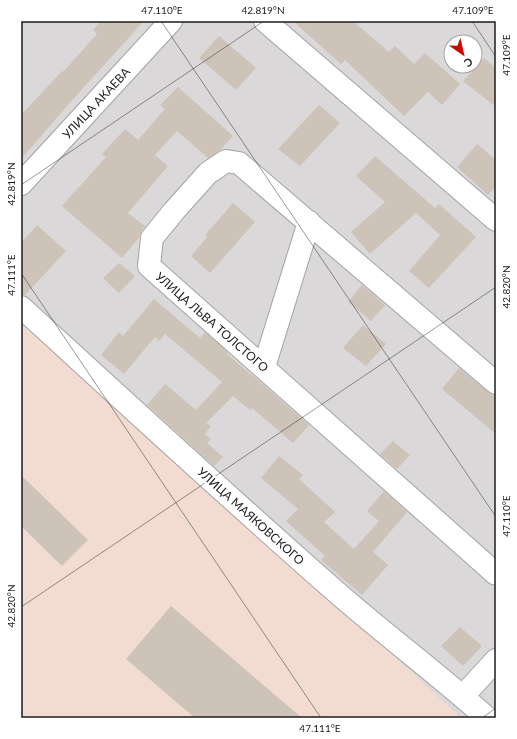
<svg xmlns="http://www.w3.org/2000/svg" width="517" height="739" viewBox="0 0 517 739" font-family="Lato,sans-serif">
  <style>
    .residential { fill: #dad8d8; fill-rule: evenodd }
    .military { fill: #f2dcd1 }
    .building { fill: #cec3b9 }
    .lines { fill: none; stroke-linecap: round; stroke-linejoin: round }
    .minor-casing { stroke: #a3a3a3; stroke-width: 24 }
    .minor { stroke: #fff; stroke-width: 22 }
    .ticks { fill: none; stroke: #1c1c1c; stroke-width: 1; stroke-opacity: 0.45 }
    .labels { text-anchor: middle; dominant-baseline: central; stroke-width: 4; stroke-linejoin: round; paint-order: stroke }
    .street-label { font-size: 12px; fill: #1c1c1c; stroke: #fff }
    .neatline { fill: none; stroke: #1c1c1c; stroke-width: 1.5 }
    .ticks-label { font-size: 10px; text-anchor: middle; fill: #1c1c1c }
  </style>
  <rect width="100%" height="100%" fill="#eeeae0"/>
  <path class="residential" d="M 21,21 L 496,21 L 496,718 L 21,718 ZM 451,42 L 475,42 L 475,66 L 451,66 Z"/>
  <polygon class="military" points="21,311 461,718 21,718"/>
  <g class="building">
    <polygon points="101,21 144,21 75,97 21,159 21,115 62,71 63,72 97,34 93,30"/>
    <polygon points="293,21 353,21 389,52 395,46 414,64 425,53 460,84 442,105 428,92 404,116 345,60 341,64"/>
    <polygon points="219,36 256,68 236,90 199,58"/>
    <polygon points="484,58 496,68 496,107 463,81"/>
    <polygon points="178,87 233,136 219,151 208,158 177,131 155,155 168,166 128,213 145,226 142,230 139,238 122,258 62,206 106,157 102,154 125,129 138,140 165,109 160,105"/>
    <polygon points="319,105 340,123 300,166 278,149"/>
    <polygon points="477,144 496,160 496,187 488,195 457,167"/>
    <polygon points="375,156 435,208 439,204 476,237 429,288 409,271 440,235 416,213 370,254 351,232 385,202 356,176"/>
    <polygon points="233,203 255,222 210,273 191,256 207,237 205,235"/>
    <polygon points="37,225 66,251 25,295 21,295 21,243"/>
    <polygon points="119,263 135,276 119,293 103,278"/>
    <polygon points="362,285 385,305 371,321 348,302"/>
    <polygon points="154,299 200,338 205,332 228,352 227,354 258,380 309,425 293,443 252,408 250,410 233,396 206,423 211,426 205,434 211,439 207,443 223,457 214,466 147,405 165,384 196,410 222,382 165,334 159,341 155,337 124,374 101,355 119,332 123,336"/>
    <polygon points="363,325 386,344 366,366 343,348"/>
    <polygon points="459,368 488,392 496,397 496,434 442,389"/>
    <polygon points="393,441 410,455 397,469 380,454"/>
    <polygon points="279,456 303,475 299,479 335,512 324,522 354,549 379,521 367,511 384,491 407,512 373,552 388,565 362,595 321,560 325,556 286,521 298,509 261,478"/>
    <polygon points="21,475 88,540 62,566 21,526"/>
    <polygon points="171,606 302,718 195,718 126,659"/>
    <polygon points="460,627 482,646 463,666 441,646"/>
  </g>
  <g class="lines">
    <g class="minor-casing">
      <g id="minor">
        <polyline points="265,21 496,220"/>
        <polyline points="21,184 171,21"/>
        <path d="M 21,307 C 125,402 228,497 334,590 C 384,634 438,674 487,718"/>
        <polyline points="264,367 309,222"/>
        <polyline points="496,383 239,163 226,161 208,173 174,211 152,238 149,266 496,574"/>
        <polyline points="463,696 496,660"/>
      </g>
    </g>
    <use href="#minor" class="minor"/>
  </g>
  <path class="ticks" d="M 161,21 L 496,517M 472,21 L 496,57M 21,185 L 264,21M 21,273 L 321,718M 21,607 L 496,287M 482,718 L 496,708"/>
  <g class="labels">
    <g class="street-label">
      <text transform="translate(96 103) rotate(-47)">УЛИЦА АКАЕВА</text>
      <text transform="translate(212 322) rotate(41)">УЛИЦА ЛЬВА ТОЛСТОГО</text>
      <text transform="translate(251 516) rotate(42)">УЛИЦА МАЯКОВСКОГО</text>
    </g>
  </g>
  <rect width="517" height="739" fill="none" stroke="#ffffff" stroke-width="44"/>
  <g transform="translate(463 54) rotate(146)"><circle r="19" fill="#ffffff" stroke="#a4a4a4"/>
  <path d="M0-3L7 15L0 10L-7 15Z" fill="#c70b00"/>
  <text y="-6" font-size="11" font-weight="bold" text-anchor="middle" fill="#1c1c1c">С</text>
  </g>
  <rect x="22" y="22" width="473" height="695" class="neatline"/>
  <g class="ticks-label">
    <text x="162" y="14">47.110°E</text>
    <text x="263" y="14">42.819°N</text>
    <text x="473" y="14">47.109°E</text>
    <text transform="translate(506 55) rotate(-90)" y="4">47.109°E</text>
    <text transform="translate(11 184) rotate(-90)" y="4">42.819°N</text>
    <text transform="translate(11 275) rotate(-90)" y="4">47.111°E</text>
    <text transform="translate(506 287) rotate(-90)" y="4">42.820°N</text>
    <text transform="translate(506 516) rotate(-90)" y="4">47.110°E</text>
    <text transform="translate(11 606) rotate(-90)" y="4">42.820°N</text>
    <text x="320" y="732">47.111°E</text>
  </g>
</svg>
